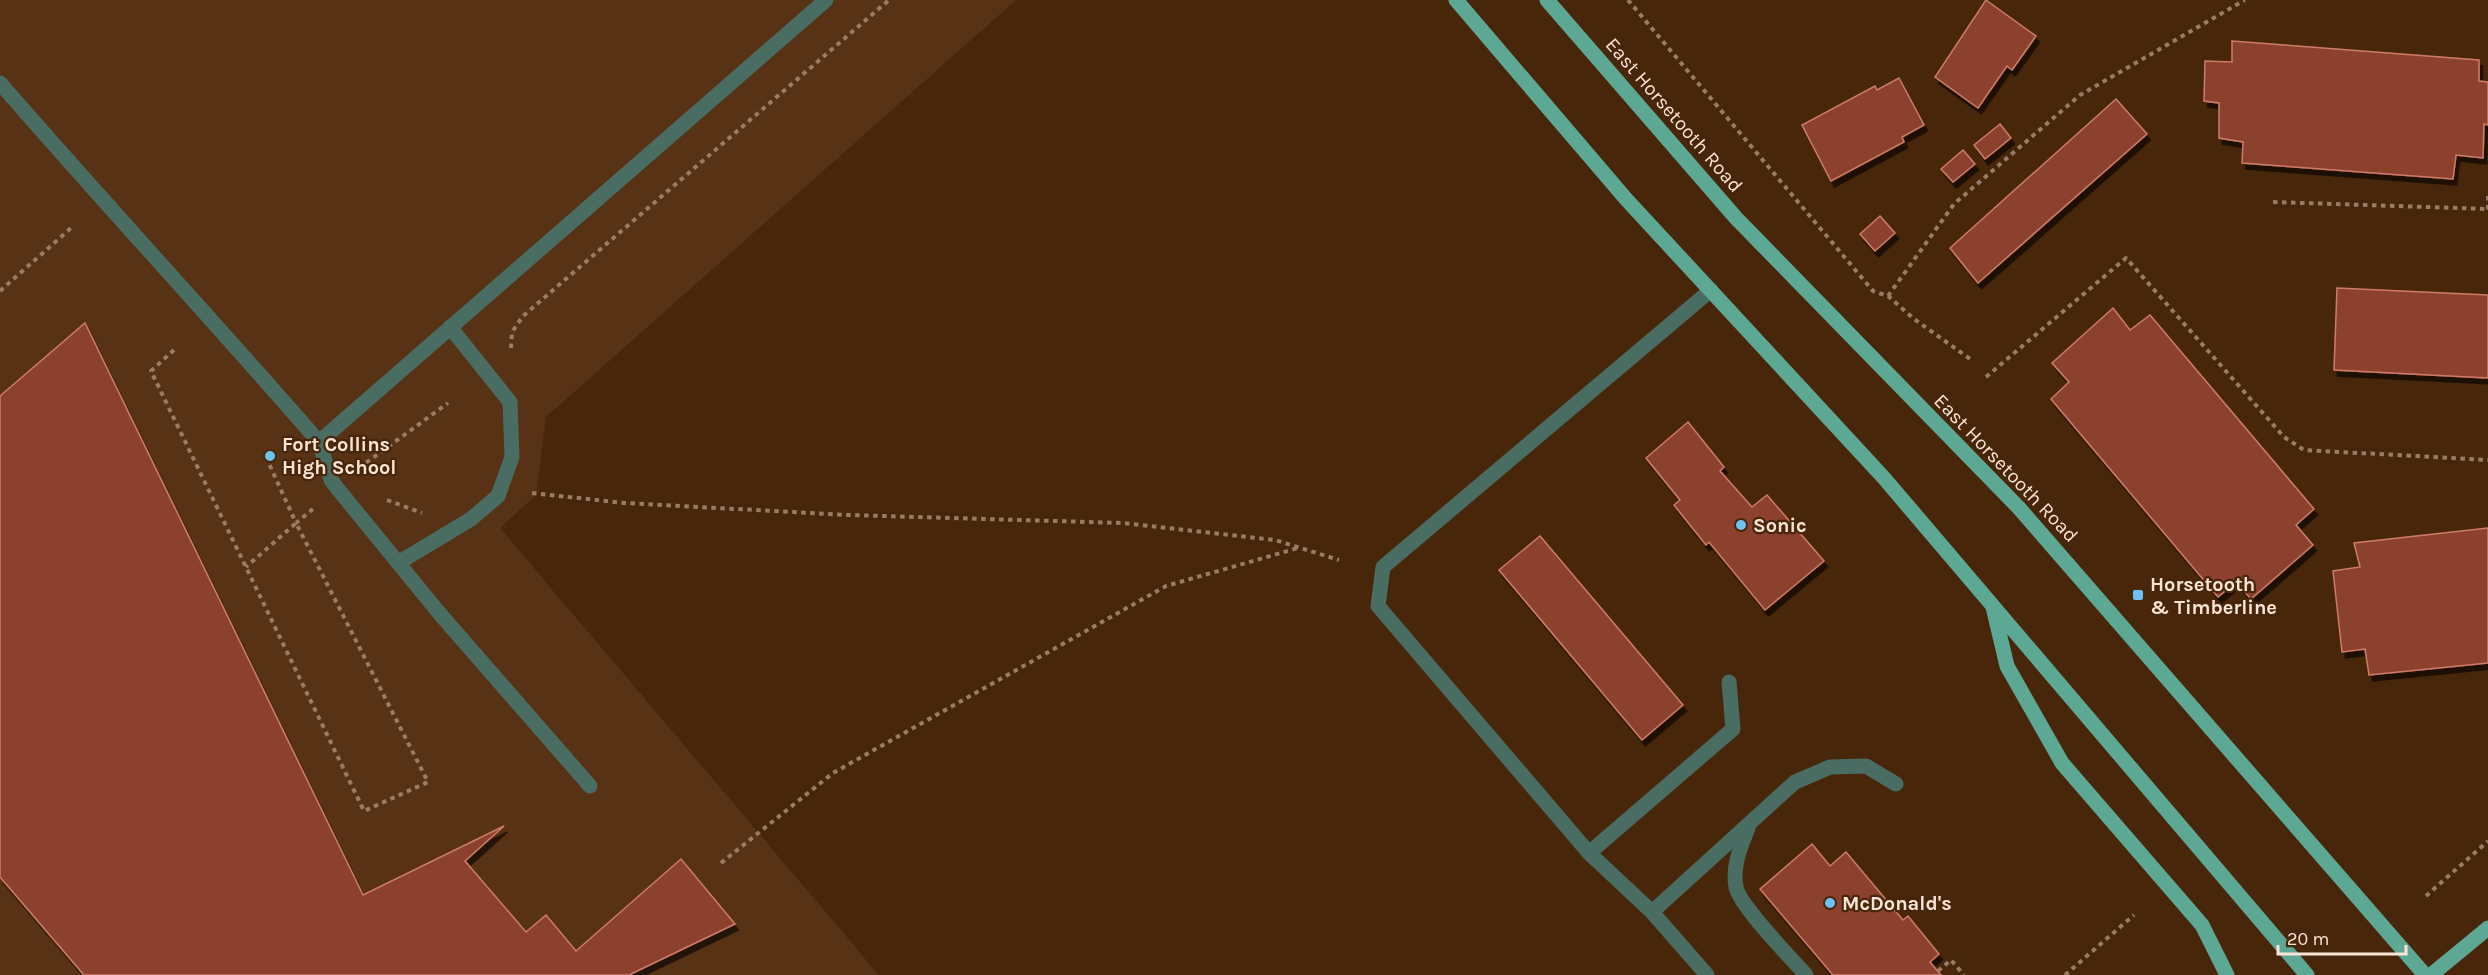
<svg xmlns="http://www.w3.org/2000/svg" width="2488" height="975" viewBox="0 0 2488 975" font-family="Karla,sans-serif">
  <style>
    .built { fill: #573214 }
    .building { fill: #8c412e; stroke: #ce7c67; stroke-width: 1.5; filter: url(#shadow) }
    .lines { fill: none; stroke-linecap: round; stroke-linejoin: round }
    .path { stroke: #997c66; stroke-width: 4; stroke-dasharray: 4.5 4.5; stroke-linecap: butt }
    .minor { stroke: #496d63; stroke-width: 15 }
    .major { stroke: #5ca895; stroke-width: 15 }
    .poi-dot { fill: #6dc2f3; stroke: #48260a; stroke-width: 2 }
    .labels { text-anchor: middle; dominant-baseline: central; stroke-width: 4.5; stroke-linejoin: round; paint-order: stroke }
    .street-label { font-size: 20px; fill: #fce5d6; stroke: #48260a }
    .poi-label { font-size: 20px; font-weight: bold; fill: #fce5d6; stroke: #48260a; text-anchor: start }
  </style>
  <defs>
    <filter id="shadow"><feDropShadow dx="3.5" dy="6" stdDeviation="0" flood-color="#0009"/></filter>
  </defs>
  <rect width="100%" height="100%" fill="#48260a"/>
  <polygon class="built" points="0,0 1016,0 546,417 536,495 500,528 879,975 0,975"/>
  <g class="building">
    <polygon points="1986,0 2036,36 2012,70 2007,66 1978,108 1935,77"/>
    <polygon points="2232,41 2479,60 2479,81 2488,82 2488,125 2484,124 2483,158 2456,155 2453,179 2242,163 2243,142 2219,138 2219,103 2204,101 2205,61 2232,62"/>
    <polygon points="1899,78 1924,125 1902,137 1904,142 1831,181 1802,125 1875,86 1877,90"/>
    <polygon points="2116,99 2147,134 1978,283 1950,248"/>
    <polygon points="2000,124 2011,138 1985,159 1974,145"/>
    <polygon points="1963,150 1975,164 1953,182 1941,169"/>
    <polygon points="1880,216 1895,233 1875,251 1860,234"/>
    <polygon points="2337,288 2488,295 2488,378 2334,370"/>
    <polygon points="2113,308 2130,330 2150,315 2314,509 2296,525 2313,545 2251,599 2236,582 2218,597 2051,399 2069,382 2052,363"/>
    <polygon points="85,323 363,895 504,826 465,861 526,932 546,915 576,951 681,859 735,924 629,975 84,975 0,877 0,396"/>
    <polygon points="1688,422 1724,467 1720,471 1752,507 1767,495 1824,561 1765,610 1709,542 1706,545 1674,505 1680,500 1646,458"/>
    <polygon points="2488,528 2488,663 2369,675 2365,649 2342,652 2333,571 2360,567 2354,543"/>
    <polygon points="1540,536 1683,705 1642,740 1499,570"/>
    <polygon points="1812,844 1830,866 1846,852 1903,920 1908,916 1939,954 1930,962 1941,975 1833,975 1760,889"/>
  </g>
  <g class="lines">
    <g class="path">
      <polyline points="1628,0 1873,291 1888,296 1914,319 1973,361"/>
      <polyline points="2488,196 2488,210"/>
      <polyline points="2273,202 2488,209"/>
      <polyline points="0,291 71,228"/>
      <polyline points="1888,296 1954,204 2080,95 2245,0"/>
      <polyline points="511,348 512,332 523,316 889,0"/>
      <polyline points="174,350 151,371 364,811 428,782 296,523 246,567"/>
      <polyline points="1986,377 2126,258 2284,437 2304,450 2488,460"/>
      <polyline points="266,457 296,523 314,508"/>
      <polyline points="359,468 448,403"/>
      <polyline points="532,493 624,503 848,515 1123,523 1275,540 1339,560"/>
      <polyline points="387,500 422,513"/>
      <polyline points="721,863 833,773 1166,586 1298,548"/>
      <polyline points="2426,896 2488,841"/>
      <polyline points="1938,971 1951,960 1964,975"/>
      <polyline points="2065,975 2134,915"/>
    </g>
    <g class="minor">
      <path d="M 0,83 C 105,204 214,321 319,442 L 826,0"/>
      <polyline points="319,442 331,480 337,488 440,614 590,786"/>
      <polyline points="398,563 471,519 498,496 512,457 510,402 450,327"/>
      <path d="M 1748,828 C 1741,846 1732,866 1736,887 C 1739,905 1791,958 1806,975"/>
      <polyline points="1589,853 1733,729 1729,682"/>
      <polyline points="1652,912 1795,782 1830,767 1866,766 1896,784"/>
      <polyline points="1707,975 1652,912 1589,853 1378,606 1383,567 1711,290"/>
    </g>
    <g class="major">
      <polyline points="1456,0 1626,199 1884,478 2307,975"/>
      <polyline points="1547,0 1736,218 2019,508 2425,975"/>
      <polyline points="1993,607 2007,666 2062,763 2202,925 2227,975"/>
      <polyline points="2431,975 2488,928"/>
    </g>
  </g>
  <g class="poi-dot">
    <circle cx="270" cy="456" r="6"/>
    <circle cx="1741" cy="525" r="6"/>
    <rect x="2132" y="589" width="12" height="12" rx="3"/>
    <circle cx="1830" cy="903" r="6"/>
  </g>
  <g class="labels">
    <g class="street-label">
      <text transform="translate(1674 115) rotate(49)">East Horsetooth Road</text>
      <text transform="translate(2006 468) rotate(46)">East Horsetooth Road</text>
    </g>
    <g class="poi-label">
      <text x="282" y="444">Fort Collins<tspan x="282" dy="23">High School</tspan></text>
      <text x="1753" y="525">Sonic</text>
      <text x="2150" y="584">Horsetooth<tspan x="2150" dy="23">&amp; Timberline</tspan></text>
      <text x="1842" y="903">McDonald's</text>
    </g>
  </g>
  <path d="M2278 945v9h128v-9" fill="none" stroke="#fce5d6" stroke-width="3"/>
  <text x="2287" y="945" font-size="18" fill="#fce5d6" stroke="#48260a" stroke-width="4.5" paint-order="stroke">20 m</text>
</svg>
